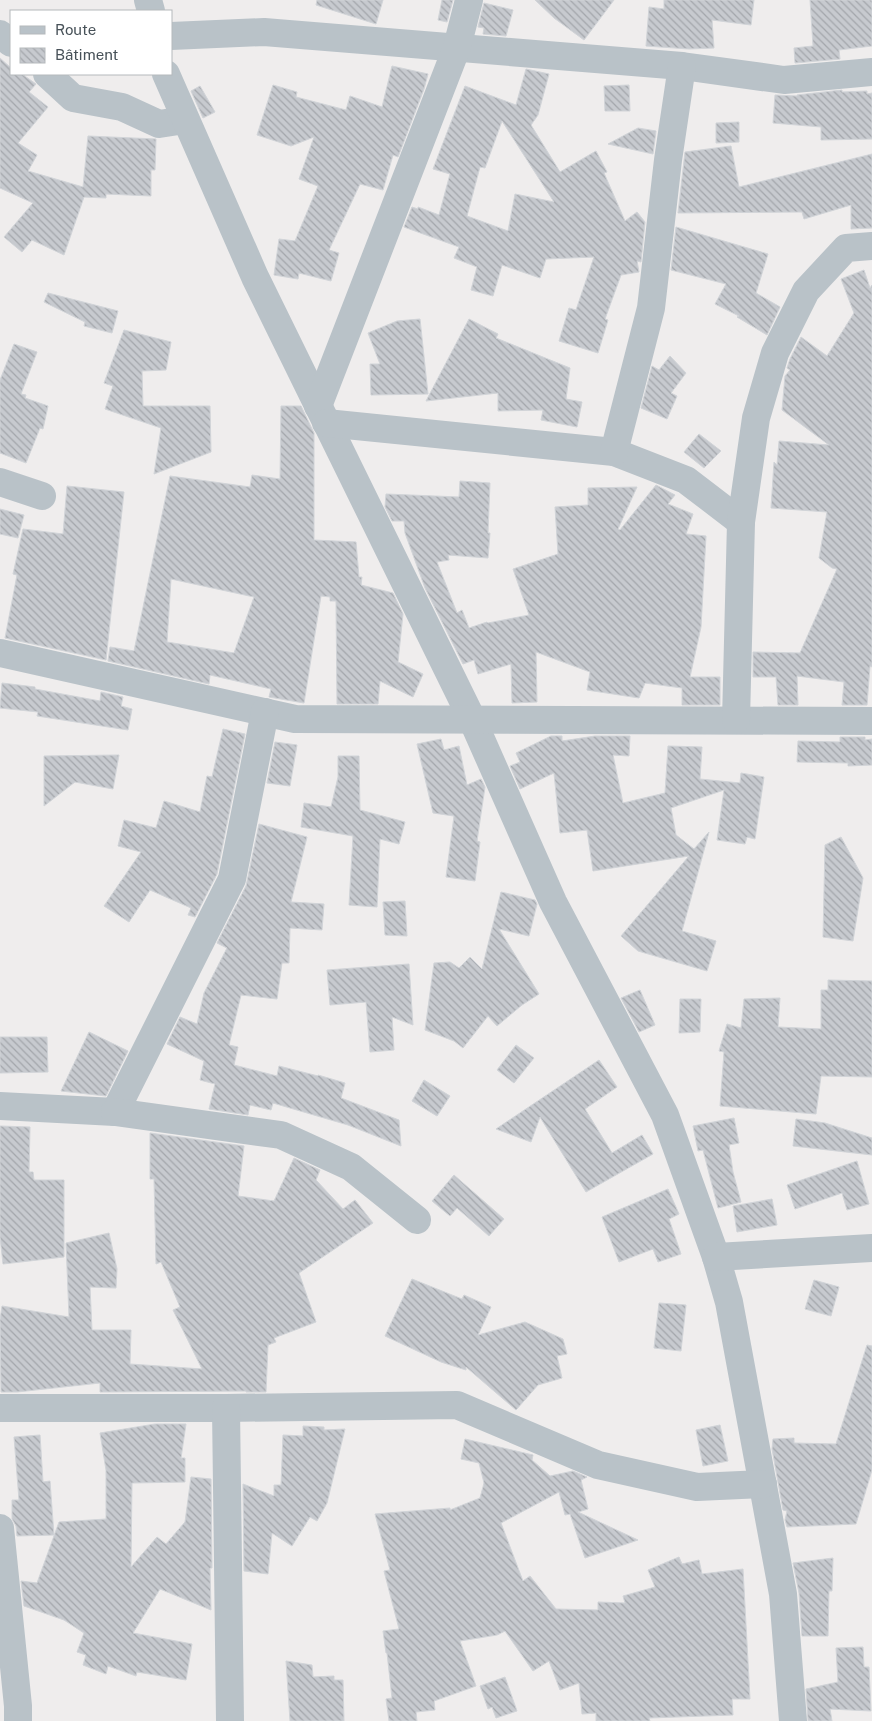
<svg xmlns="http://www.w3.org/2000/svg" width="872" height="1721" viewBox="0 0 872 1721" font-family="'Public Sans',sans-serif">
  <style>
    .building { fill: url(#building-back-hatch); stroke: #d1d4d8; fill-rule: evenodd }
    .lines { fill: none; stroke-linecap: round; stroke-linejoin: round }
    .minor { stroke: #b9c2c8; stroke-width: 28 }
  </style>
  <defs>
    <pattern id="building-back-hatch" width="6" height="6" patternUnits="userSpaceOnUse" patternTransform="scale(1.25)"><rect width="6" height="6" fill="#c7cacf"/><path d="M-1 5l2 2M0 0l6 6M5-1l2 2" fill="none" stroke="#a3a6ab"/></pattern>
  </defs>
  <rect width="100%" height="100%" fill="#efeded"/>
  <g class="building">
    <polygon points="317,0 383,0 376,24 316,5"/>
    <polygon points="442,0 453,0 447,22 438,20"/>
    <polygon points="535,0 614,0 584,40 554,18"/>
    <polygon points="664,0 754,0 751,25 712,20 714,48 689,49 646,46 649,7 664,9"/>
    <polygon points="810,0 872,0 872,46 839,50 840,59 795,63 794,48 813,46"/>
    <polygon points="484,3 513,10 506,36 483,34 484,28 478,27"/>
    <polygon points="0,58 11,68 11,74 22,74 36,84 29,92 48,107 18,143 37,155 28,171 83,187 88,136 156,139 155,170 151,170 151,196 106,194 106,198 84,197 64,255 32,240 22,252 4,237 33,203 0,188"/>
    <polygon points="392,66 428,74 424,89 398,157 393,155 383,190 360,184 329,250 339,253 331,281 299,273 298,279 274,275 279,239 295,241 318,186 299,179 314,137 291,146 257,135 273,85 297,92 296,97 346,110 350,96 382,107"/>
    <path d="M 526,69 L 549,74 L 538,115 L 531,125 L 560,172 L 596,151 L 607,172 L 604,173 L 625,221 L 637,212 L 645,222 L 641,262 L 637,261 L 639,272 L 621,275 L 605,319 L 608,320 L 598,353 L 559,341 L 569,308 L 576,310 L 594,257 L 546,259 L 540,278 L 502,265 L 493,296 L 471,290 L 477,267 L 454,258 L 459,247 L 404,227 L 412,207 L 418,209 L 418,207 L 439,215 L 450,174 L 433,169 L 465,86 L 516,105 ZM 502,121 L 554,202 L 515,194 L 508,231 L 467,216 L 480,167 L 485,168 Z"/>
    <polygon points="629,85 630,111 605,111 604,86"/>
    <polygon points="200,86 215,112 203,118 191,91"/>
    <polygon points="842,90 842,92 867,91 867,94 872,93 872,139 821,140 821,127 773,123 775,95 797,96 797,95"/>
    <polygon points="739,122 739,142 716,143 716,123"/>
    <polygon points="638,128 656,131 653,154 608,144"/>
    <polygon points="731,146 739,187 872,154 872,228 851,229 851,205 804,219 802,212 678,213 685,152"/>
    <polygon points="676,227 768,254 756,293 780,307 767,335 737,317 739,316 715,304 726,284 671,270"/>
    <polygon points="864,270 870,288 872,285 872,667 870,666 867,705 842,705 844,682 797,676 798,705 778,705 776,677 753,677 753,652 800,653 837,569 832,568 819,558 827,512 771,508 774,462 777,465 779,441 829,445 782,410 785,376 790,370 787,368 790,359 801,337 827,356 854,313 841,279"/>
    <polygon points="48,293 118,311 112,333 84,326 85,322 44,302"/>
    <polygon points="420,319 428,394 371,395 370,364 380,364 368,333 397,321"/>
    <polygon points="469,319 498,334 496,338 570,368 566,399 582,402 577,427 541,420 543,410 498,411 498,393 426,401"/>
    <polygon points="124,330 171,342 166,370 142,371 143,406 210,406 211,452 154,474 161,428 105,409 113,386 104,383"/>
    <polygon points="14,344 37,352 21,394 26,395 25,398 48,406 43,429 40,428 26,463 0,453 0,380"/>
    <polygon points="670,356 686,373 671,393 677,396 667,419 641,408 652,366 659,370"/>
    <path d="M 281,406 L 301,406 L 314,433 L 314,540 L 356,542 L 359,577 L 362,577 L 361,585 L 393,593 L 403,614 L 398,662 L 423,674 L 413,697 L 380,681 L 378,704 L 337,704 L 336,601 L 330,601 L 330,597 L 321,596 L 304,703 L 269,697 L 271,689 L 210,675 L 209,684 L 108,661 L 110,647 L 134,651 L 170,476 L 250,487 L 252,475 L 280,479 ZM 171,579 L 254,597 L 234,653 L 167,642 Z"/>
    <polygon points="699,434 721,451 704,468 684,452"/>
    <polygon points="460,481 490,483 488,533 490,533 488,558 448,555 449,560 437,562 457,613 462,610 469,628 487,622 488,623 529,615 513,569 558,554 555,507 588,505 588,488 637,487 618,529 620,530 656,485 675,495 668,504 693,514 686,534 706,536 701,627 690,677 720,677 720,705 682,705 682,688 645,683 639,698 587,690 590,672 536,652 537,702 512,703 511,664 478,674 474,660 463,664 425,588 405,533 404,521 392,521 385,507 386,494 459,497"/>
    <polygon points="67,486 124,492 106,660 5,638 17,575 13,574 23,529 63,534"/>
    <polygon points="0,509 24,515 18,538 0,534"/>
    <polygon points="2,683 35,687 35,689 100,701 101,692 123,697 121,706 132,709 128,730 37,716 38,712 0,708"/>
    <polygon points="223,729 245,734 217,874 195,917 188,915 191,908 150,890 129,922 104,906 141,852 118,846 124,820 156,828 164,801 200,812 207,776 212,777"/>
    <polygon points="551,736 562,736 562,741 595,736 630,736 629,756 613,755 623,803 665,793 668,746 702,747 700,779 740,783 741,773 764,777 755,839 747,837 745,844 717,840 724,790 671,808 676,835 694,849 709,832 682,931 716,941 707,971 638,951 621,936 689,856 593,871 587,830 560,833 554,773 520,789 510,766 520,762 516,753"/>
    <polygon points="840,737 865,737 865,740 872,739 872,765 848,766 848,763 797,762 798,741 840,742"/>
    <polygon points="441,739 444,750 459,746 467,785 481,779 485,787 477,841 480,842 475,881 446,877 454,816 433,813 417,744"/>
    <polygon points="275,742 297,745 290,786 267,783"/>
    <polygon points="119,755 113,789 75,782 44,806 44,756"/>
    <polygon points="338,756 359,756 360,810 405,822 399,844 380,839 377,907 349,905 353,836 301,827 304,803 331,807 338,777"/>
    <polygon points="259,824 307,837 291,902 324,904 322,930 290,928 289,963 282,963 277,999 241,995 229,1045 238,1047 234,1065 277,1076 279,1066 318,1076 318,1075 345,1083 341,1098 399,1120 401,1146 348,1125 273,1103 271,1110 250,1105 248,1115 209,1109 215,1084 200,1080 204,1061 167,1044 180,1017 197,1024 204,993 227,948 217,943 246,886"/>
    <polygon points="841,837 863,878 853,941 823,937 825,845"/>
    <polygon points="501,892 535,900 537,904 529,936 499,929 539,994 522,1005 497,1026 488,1016 463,1048 454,1041 425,1030 434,963 450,962 459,968 470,957 482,969"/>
    <polygon points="405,901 407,936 385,935 383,902"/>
    <polygon points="409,964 413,1025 392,1017 394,1050 370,1052 366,1002 330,1005 327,970"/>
    <polygon points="828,980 872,981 872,1077 821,1076 816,1114 720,1106 724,1052 719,1051 727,1024 741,1028 744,999 780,998 778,1027 821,1029 821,990 828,990"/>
    <polygon points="640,990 655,1025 639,1032 621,998"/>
    <polygon points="680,999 701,999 700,1032 679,1033"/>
    <polygon points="89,1032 128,1051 106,1096 61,1091"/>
    <polygon points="0,1037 47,1037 48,1072 0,1073"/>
    <polygon points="516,1045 534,1058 514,1083 497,1070"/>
    <polygon points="599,1060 617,1087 585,1109 612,1153 642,1135 653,1154 586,1192 540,1117 531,1142 496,1129"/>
    <polygon points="424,1080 450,1096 437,1116 412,1101"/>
    <polygon points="734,1118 739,1143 729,1145 733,1172 741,1202 718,1208 703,1150 698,1151 693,1126"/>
    <polygon points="796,1119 825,1123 872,1138 872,1155 793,1146"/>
    <polygon points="0,1126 30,1127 29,1172 33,1172 34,1180 64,1180 64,1257 3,1264 0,1237"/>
    <polygon points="150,1133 244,1146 238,1196 274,1201 294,1158 320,1170 316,1180 343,1209 355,1200 373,1223 299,1273 316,1322 274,1338 276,1342 268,1345 266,1392 246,1392 246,1391 100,1392 100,1383 17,1392 1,1392 0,1320 2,1306 69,1317 66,1243 109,1233 117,1269 116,1288 90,1287 92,1330 131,1330 130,1364 202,1369 173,1310 180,1307 161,1262 156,1264 154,1179 150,1179"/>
    <polygon points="857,1161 869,1204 847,1210 842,1193 795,1209 787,1185"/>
    <polygon points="454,1175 504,1219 489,1236 457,1208 450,1216 432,1201"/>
    <polygon points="668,1189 679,1214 669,1219 681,1254 658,1262 653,1249 619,1262 602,1217"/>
    <polygon points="772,1199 777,1225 737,1232 733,1206"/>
    <polygon points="412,1279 462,1299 464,1295 491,1307 478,1335 525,1322 563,1339 567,1354 557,1356 562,1378 538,1385 516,1410 466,1367 466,1370 441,1362 385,1336"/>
    <polygon points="814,1280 839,1287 831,1316 805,1309"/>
    <polygon points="659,1303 686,1305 681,1351 654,1348"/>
    <polygon points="867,1345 872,1346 872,1470 856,1524 787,1527 785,1520 787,1511 783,1510 772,1449 773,1439 794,1438 794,1443 836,1444"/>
    <polygon points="155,1424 186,1424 181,1458 185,1458 185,1482 132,1483 131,1567 157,1537 166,1544 185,1522 191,1477 211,1479 212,1568 210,1568 211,1610 160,1589 133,1633 192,1644 186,1680 137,1672 136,1676 108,1666 106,1674 83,1665 86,1655 77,1652 84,1633 64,1620 24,1606 21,1581 37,1583 59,1522 106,1519 106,1470 100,1433"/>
    <polygon points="720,1425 728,1461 703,1466 696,1430"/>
    <polygon points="303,1426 324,1427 324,1430 345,1429 327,1503 317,1521 310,1517 292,1546 272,1533 268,1574 244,1571 243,1484 274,1496 274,1485 281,1485 283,1435 303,1436"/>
    <polygon points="40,1435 43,1482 50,1481 54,1535 17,1536 16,1526 12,1519 12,1500 19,1500 14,1437"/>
    <polygon points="465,1439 533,1455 532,1460 550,1476 573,1471 587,1477 581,1480 588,1509 578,1512 638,1540 585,1558 570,1514 565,1515 559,1492 501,1523 523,1581 530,1576 556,1609 598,1610 598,1602 625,1603 623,1596 655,1587 648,1570 679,1557 682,1564 699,1560 702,1574 743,1569 750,1699 732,1699 733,1715 649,1718 650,1721 596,1721 596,1713 582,1714 579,1683 560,1690 549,1661 533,1671 505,1631 497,1635 460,1641 476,1686 434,1701 435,1710 416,1712 417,1721 389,1721 386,1699 392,1698 387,1653 386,1653 383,1631 399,1629 384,1571 390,1570 375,1514 450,1508 450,1510 480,1498 484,1483 479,1463 461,1459"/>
    <polygon points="833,1558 832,1591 829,1591 828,1636 802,1636 799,1593 793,1563"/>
    <polygon points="863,1647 864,1667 869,1667 871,1711 830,1709 832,1721 808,1721 806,1689 838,1682 836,1648"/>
    <polygon points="286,1661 312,1665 313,1677 334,1676 334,1680 343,1680 344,1721 290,1721"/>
    <polygon points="505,1677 517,1711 496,1718 492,1707 488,1709 480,1686"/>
  </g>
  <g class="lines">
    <g class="minor">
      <polyline points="148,0 151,11"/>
      <polyline points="0,34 11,43"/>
      <polyline points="171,36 264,32 682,66 784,80 872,72"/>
      <polyline points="47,74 73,98 122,107 159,124 185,120"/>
      <polyline points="166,74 255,277 472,719 553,902 665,1115 716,1257 729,1302 783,1594 793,1721"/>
      <polyline points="318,406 457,47 469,0"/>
      <polyline points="326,423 614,452 686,480 741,522"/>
      <polyline points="614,452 651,308 668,160 682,66"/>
      <polyline points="0,482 42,496"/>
      <polyline points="0,653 295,719 872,721"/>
      <polyline points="736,720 741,522 756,418 775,353 806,291 846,248 872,246"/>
      <polyline points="0,1106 115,1112 232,879 265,712"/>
      <polyline points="115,1112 281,1135 351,1167 417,1220"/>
      <polyline points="716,1257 872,1248"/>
      <polyline points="0,1408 226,1408 457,1405 598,1465 697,1487 763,1484"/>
      <polyline points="226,1408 230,1721"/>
      <polyline points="0,1528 18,1706 18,1721"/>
    </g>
  </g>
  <rect x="10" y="10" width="162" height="65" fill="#ffffff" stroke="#b5b9bc"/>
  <rect x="20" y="26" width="25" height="8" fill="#b9c2c8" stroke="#b5b9bc"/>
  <text x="55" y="35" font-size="15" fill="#475158">Route</text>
  <rect x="20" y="48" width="25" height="15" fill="url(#building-back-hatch)" stroke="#b5b9bc"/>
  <text x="55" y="60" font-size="15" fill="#475158">Bâtiment</text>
</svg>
